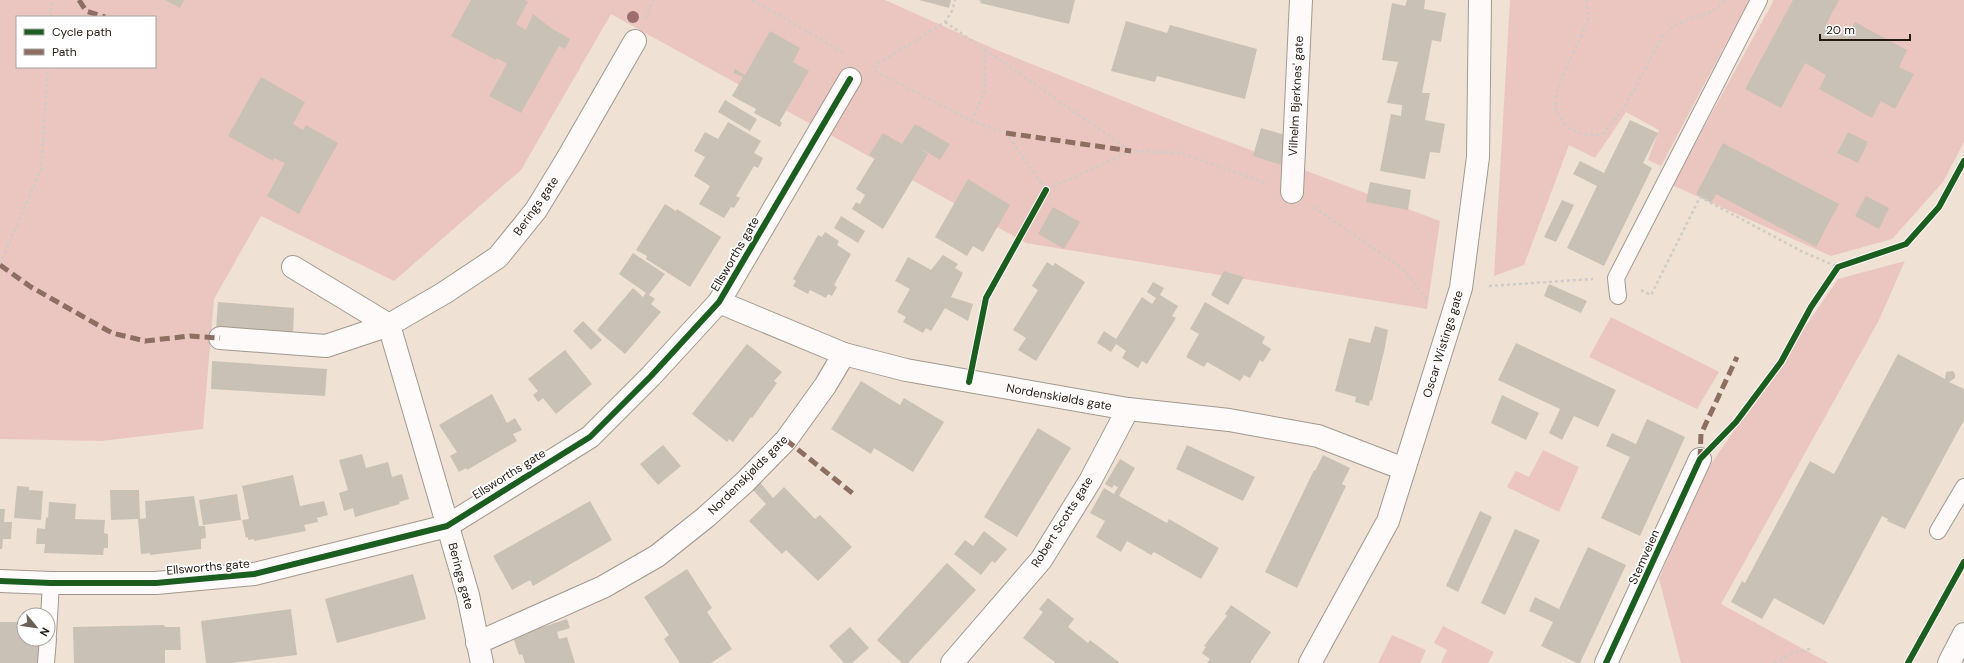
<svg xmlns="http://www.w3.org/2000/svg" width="1964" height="663" viewBox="0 0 1964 663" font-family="'DM Sans',sans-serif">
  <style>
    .green { fill: #ebc6c1; fill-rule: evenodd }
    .building { fill: #cac1b6 }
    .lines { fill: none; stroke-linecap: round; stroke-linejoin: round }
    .service-casing { stroke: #a3988f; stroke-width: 18 }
    .minor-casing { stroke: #a3988f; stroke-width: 24 }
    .primary-casing { stroke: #a3988f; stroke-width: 24 }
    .path { stroke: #d0cbc7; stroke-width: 2.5; stroke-dasharray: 3 3; stroke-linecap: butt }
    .service { stroke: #fdfaf9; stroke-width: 16 }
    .minor { stroke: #fdfaf9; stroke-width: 22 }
    .primary { stroke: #fdfaf9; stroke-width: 22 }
    .quiet { stroke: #8d6e63; stroke-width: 5; stroke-dasharray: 10 5; stroke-linecap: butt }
    .cycleway-casing { stroke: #fff; stroke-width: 8 }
    .cycleway { stroke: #1b5e20; stroke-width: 6 }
    .tree { fill: #9d6e70 }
    .labels { text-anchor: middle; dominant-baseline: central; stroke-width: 3.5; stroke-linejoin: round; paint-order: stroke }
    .street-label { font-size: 12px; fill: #231911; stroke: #fff }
  </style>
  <rect width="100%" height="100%" fill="#efe1d4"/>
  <g class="green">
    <path d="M 0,0 L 885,0 L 992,48 L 1184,125 L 1440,221 L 1427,309 L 1026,243 L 611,14 L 521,170 L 394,281 L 261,216 L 214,299 L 203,429 L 101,441 L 0,439 ZM 17,17 L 155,17 L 155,67 L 17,67 Z"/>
    <polygon points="1510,0 1749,0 1661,166 1648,160 1659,130 1626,112 1595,158 1569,145 1524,265 1494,276"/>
    <polygon points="1774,0 1964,0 1964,142 1943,182 1892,239 1831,256 1672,185"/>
    <polygon points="1905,261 1879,320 1721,604 1829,663 1681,663 1659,579 1705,473 1838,279"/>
    <polygon points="1611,317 1719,372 1697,409 1589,357"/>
    <polygon points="1543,450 1579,467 1559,512 1507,487 1516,471 1529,477"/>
    <polygon points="1443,626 1494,652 1488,663 1441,663 1447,650 1434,643"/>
    <polygon points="1392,635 1426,650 1420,663 1378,663"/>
  </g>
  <g class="building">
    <polygon points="165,0 184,0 180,8"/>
    <polygon points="471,0 525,0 528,2 516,24 526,30 533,14 551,28 570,39 565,49 559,46 521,113 489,96 507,64 497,58 496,60 451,36"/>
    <polygon points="919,0 951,0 949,8"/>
    <polygon points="978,0 1075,0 1069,24 980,3 981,1"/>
    <polygon points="1407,0 1425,0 1424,9 1446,13 1441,42 1432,40 1422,93 1430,93 1425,120 1445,124 1440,153 1430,152 1425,179 1380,171 1391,114 1401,116 1402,105 1387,103 1398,62 1382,60 1392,3 1405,6"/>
    <polygon points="1793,0 1839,0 1826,25 1847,37 1855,22 1907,50 1899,67 1914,74 1895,109 1881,101 1872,118 1819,89 1826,75 1805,63 1781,108 1745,89"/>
    <polygon points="1126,21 1167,33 1170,25 1257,49 1245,99 1157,76 1155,82 1111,71"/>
    <polygon points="770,31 800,48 793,62 809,71 780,121 782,123 780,127 754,113 756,109 732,96 743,77 733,73 735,69 745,75"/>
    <polygon points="261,77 305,102 293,124 303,130 306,125 338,143 299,214 267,196 285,163 274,158 273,161 228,136"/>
    <polygon points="725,100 757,119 750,131 718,112"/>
    <polygon points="1630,120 1658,133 1643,163 1652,168 1604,266 1567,248 1597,186 1573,174 1580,161 1604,173"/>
    <polygon points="728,122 761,141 754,153 763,158 758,168 754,166 736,196 740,198 734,208 731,207 724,218 699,204 710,186 694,176 705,157 694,151 705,132 718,139"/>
    <polygon points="915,124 950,144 940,160 920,148 928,154 883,229 852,209 856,202 860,204 865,195 856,189 875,158 869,155 883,133 902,144"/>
    <polygon points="1261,128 1289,136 1281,165 1253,156"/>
    <polygon points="1848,132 1868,142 1858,163 1837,153"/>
    <polygon points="1723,143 1839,204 1816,247 1716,194 1711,203 1696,194"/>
    <polygon points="968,179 1010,205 983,252 973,246 967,256 935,237"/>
    <polygon points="1370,182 1411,190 1408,210 1366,202"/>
    <polygon points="1866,196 1889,208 1879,229 1855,216"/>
    <polygon points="1562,200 1574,205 1556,242 1544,237"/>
    <polygon points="665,204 676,211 677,209 721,237 690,287 646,259 647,256 636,250"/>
    <polygon points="1053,207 1080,222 1064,249 1038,234"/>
    <polygon points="841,216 865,231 858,243 834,228"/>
    <polygon points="825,232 839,241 837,245 851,254 834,285 837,287 832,296 828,294 826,298 810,290 808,294 793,286 796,281 793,279 818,235 822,237"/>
    <polygon points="633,253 665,274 649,295 655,299 651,304 661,312 625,354 597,330 633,288 643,297 646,293 619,274"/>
    <polygon points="943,255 958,264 955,268 963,273 951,297 973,304 968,321 945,308 931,331 926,328 923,333 903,322 906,317 897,312 910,289 895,281 908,257 931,270"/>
    <polygon points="1047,262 1053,266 1055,263 1085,282 1036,361 1018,350 1026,338 1013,330 1038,290 1032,286"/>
    <polygon points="1224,271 1244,277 1228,305 1211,295"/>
    <polygon points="1153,282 1164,288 1160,295 1178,306 1172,316 1176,318 1147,364 1142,361 1138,368 1122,358 1126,351 1116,344 1111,352 1097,343 1104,331 1116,339 1142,297 1152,304 1156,298 1147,292"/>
    <polygon points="1549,284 1587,301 1581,313 1544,296"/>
    <polygon points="218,302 294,308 293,335 216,329"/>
    <polygon points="1205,302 1265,337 1262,343 1271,349 1263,362 1260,360 1250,378 1244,375 1240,381 1207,362 1204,367 1186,357 1199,334 1190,329"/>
    <polygon points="583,321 602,340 591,350 573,331"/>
    <polygon points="1375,326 1388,330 1385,347 1372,401 1370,400 1369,406 1355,402 1356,397 1335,391 1349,338 1370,343"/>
    <polygon points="1516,343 1616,390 1598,427 1574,416 1562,440 1549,433 1560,409 1498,380"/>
    <polygon points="747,344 782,372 774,381 777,383 752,418 751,417 733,442 729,439 727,442 692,414"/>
    <polygon points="565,350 592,384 556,414 543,398 538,402 533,395 538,391 528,379"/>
    <polygon points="1898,354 1945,379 1946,372 1953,371 1955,374 1955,378 1949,382 1964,389 1964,420 1905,529 1887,521 1888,519 1882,516 1824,625 1774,598 1762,619 1731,602 1742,581 1745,583 1810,461 1834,474"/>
    <polygon points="212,361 327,369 325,396 211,389"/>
    <polygon points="861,381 900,405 904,398 944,422 913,472 874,448 871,454 831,429"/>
    <polygon points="492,394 507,423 515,418 522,430 513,434 517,441 467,470 466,468 459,472 450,456 457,452 439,425"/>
    <polygon points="1502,395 1539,413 1526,440 1491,423"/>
    <polygon points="1647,419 1685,437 1640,536 1601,518 1630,457 1606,446 1612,433 1636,444"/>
    <polygon points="1038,428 1071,448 1017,537 984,517"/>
    <polygon points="663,445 681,466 658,485 640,464"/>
    <polygon points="1187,445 1255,477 1243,501 1176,469"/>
    <polygon points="362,454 366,468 388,462 392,477 402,474 409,499 399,502 400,504 355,517 353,508 344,511 339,493 348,490 339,460"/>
    <polygon points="1323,455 1350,468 1342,484 1346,486 1297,588 1265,572 1314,470 1315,471"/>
    <polygon points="1120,459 1135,468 1119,496 1167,523 1169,519 1219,548 1201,579 1154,552 1151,555 1127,541 1121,552 1096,537 1105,521 1090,513 1104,488 1114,494 1118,487 1114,485 1112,488 1105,484"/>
    <polygon points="293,475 300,506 324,501 328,515 317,518 318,522 304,525 306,531 254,541 254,539 248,540 248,537 246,538 242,520 249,519 242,486"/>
    <polygon points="759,481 773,498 784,487 815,519 820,515 852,547 818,581 786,550 782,554 749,521 766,504 751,488"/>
    <polygon points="17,486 29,487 29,490 43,491 41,520 14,518"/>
    <polygon points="110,490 139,490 140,519 146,518 145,501 194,496 199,526 205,526 206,538 201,539 201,549 150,555 150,553 141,554 138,519 111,520"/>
    <polygon points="237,494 241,520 203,525 199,500"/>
    <polygon points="590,501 612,540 533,586 530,580 512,590 493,556"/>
    <polygon points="49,502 76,504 75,519 105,520 104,533 108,534 108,548 104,548 103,555 44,553 45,544 36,544 37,528 45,529 46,517 48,518"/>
    <polygon points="0,509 5,509 4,522 12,522 11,539 3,539 2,549 0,549"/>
    <polygon points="1480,511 1492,517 1458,592 1446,586"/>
    <polygon points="1515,529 1540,540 1505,615 1481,603"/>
    <polygon points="984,531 1007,549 995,563 992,561 981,575 954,554 965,540 973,546"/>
    <polygon points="1588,547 1626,565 1580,663 1577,663 1541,646 1553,622 1529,611 1535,597 1559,609"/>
    <polygon points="947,563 976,590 908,663 902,663 877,640"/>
    <polygon points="687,569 712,608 707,612 732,649 711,663 680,663 664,639 669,635 644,597"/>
    <polygon points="413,574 426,619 337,643 325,599"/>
    <polygon points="1048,598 1074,619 1068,627 1088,643 1090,640 1120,663 1056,663 1023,638 1043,612 1039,609"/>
    <polygon points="1231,605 1271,632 1250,663 1207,663 1210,659 1202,653 1206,647 1204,646 1227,616 1225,614"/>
    <polygon points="291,609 297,655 231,663 206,663 201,621"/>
    <polygon points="567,619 570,628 557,632 559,639 567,637 575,663 525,663 522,654 519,655 513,637"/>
    <polygon points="0,622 24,622 24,639 43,639 40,663 0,663"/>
    <polygon points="164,625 165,627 180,627 181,650 165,650 165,663 74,663 73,627"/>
    <polygon points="850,627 869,648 852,663 844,663 829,646"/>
  </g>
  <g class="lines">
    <g class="service-casing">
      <g id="service">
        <polyline points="1618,296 1616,278 1759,0"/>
        <polyline points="1938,531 1964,487"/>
        <polyline points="48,634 51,583"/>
        <polyline points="46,663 48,639"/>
      </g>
    </g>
    <g class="minor-casing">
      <g id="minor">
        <polyline points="1292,192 1301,0"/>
        <polyline points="293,267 389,325"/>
        <polyline points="719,302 844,354 906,370 1128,409 1229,420 1318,436 1404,469"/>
        <polyline points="220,338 326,346 389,325"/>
        <polyline points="0,581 51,583 156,583 254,574 447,526 590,437 651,376 719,302 850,79"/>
        <polyline points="477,643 603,587 657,556 706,517 745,482 786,440 825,386 844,354"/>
        <polyline points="482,663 468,595 389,325 444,293 498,257 536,210 566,161 635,41"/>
        <polyline points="952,663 1041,560 1090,481 1128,409"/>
        <polyline points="1310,663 1388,521 1461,288 1478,157 1480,0"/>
        <polyline points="1606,663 1700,459"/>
      </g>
    </g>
    <g class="primary-casing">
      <polyline id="primary" points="1949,663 1964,634"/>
    </g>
    <g class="path">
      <polyline points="752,0 843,52"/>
      <path d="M 1586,0 C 1587,5 1589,13 1588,18 C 1583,41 1547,92 1557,113 C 1559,116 1562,120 1564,123 C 1574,135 1589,136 1603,134 L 1620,113 L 1633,92 L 1662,36 L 1674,25 L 1711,12 L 1726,0"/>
      <polyline points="51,17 52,0"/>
      <polyline points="645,18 653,0"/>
      <polyline points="945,22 1131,151"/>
      <polyline points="873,67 945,22 952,11 955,0"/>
      <polyline points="875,71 972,121 1006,133 1046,190 1131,151 1181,153 1265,183"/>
      <polyline points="972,121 985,90 985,51"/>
      <polyline points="1314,207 1403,269 1428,301"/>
      <polyline points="0,264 41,170 48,67"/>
      <polyline points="1489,286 1593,279"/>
      <polyline points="1641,290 1651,295 1700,197 1803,252 1838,267"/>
      <polyline points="1774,663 1791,654 1813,648"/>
    </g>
    <use href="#service" class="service"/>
    <use href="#minor" class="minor"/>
    <use href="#primary" class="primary"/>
    <g class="quiet">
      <polyline points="79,0 86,11 105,17"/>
      <polyline points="1006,133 1131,151"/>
      <polyline points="0,265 31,287 112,333 145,341 190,336 220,338"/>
      <polyline points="786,440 856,496"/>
      <polyline points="1700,459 1701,434 1737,357"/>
    </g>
    <g class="cycleway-casing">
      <g id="cycleway">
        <polyline points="969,382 986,298 1046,190"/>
        <polyline points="0,581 51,583 156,583 254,574 447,526 590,437 651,376 719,302 850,79"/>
        <polyline points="1606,663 1700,459 1736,422 1781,362 1811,307 1838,267 1906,244 1939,207 1964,161"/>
        <polyline points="1908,663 1964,562"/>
      </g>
    </g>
    <use href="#cycleway" class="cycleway"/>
  </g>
  <circle class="tree" cx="633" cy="17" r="6"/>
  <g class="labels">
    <g class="street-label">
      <text transform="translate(1296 96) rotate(-87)">Vilhelm Bjerknes' gate</text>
      <text transform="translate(536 206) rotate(-55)">Berings gate</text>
      <text transform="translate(735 254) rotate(-60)">Ellsworths gate</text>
      <text transform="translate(1443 344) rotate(-73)">Oscar Wistings gate</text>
      <text transform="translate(1059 397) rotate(10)">Nordenskiølds gate</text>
      <text transform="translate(509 474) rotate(-32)">Ellsworths gate</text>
      <text transform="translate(748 475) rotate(-45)">Nordenskjølds gate</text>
      <text transform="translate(1062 522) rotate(-58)">Robert Scotts gate</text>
      <text transform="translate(1644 557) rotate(-66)">Stemveien</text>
      <text transform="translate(208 567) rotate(-5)">Ellsworths gate</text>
      <text transform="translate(461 576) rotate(75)">Berings gate</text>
    </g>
  </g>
  <rect x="16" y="16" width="140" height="52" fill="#ffffff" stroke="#a7a3a0"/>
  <rect x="24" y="29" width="20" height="6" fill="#1b5e20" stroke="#a7a3a0"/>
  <text x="52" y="36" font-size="12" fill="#231911">Cycle path</text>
  <rect x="24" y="49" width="20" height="6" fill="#8d6e63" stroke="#a7a3a0"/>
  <text x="52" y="56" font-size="12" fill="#231911">Path</text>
  <g transform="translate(36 627) rotate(119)"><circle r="19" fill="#ffffff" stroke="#a7a3a0"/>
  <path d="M0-3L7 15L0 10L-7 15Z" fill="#6a5f55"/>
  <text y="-6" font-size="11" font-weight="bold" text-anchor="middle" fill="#231911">N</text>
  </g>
  <path d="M1820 34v6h90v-6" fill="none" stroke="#231911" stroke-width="2"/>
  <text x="1826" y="34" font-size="12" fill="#231911" stroke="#ffffff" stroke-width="3" paint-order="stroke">20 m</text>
</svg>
